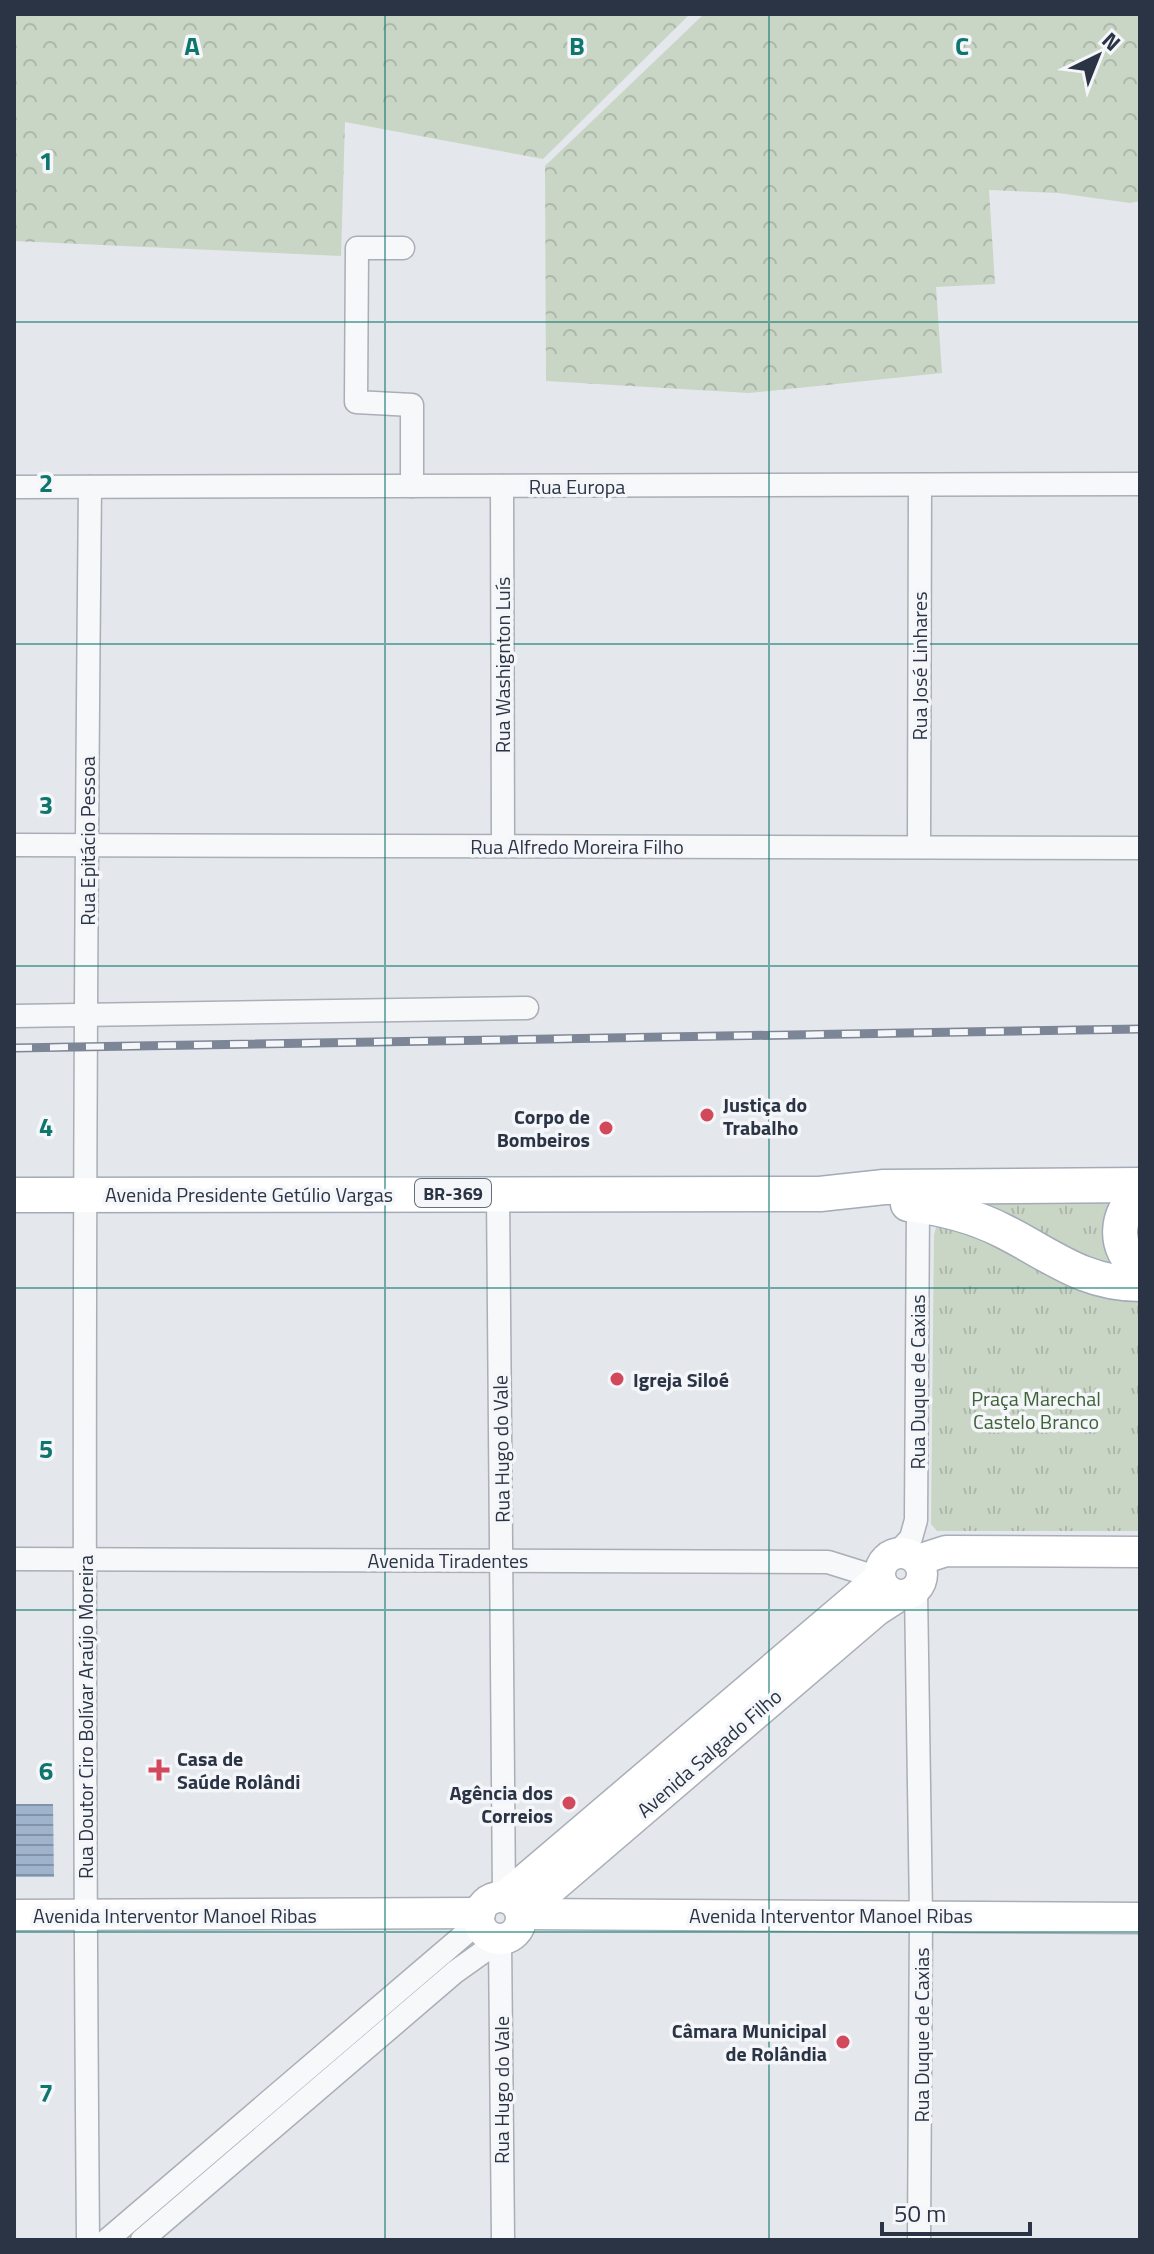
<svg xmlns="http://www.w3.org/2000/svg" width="1154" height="2254" viewBox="0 0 1154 2254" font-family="'Titillium Web',sans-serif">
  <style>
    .grass { fill: url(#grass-tufts) }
    .forest { fill: url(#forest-crowns) }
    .water { fill: url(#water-rules) }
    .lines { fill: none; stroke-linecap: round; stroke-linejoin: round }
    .street-casing { stroke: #a9aeb7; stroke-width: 25 }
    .secondary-casing { stroke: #a9aeb7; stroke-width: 33 }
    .primary-casing { stroke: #a3abb8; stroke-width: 37 }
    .street { stroke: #f7f8fa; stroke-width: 22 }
    .secondary { stroke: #fff; stroke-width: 30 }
    .primary { stroke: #fff; stroke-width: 34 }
    .rail-casing { stroke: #7d8696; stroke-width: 9 }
    .rail { stroke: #f4f6f9; stroke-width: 6; stroke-dasharray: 18; stroke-linecap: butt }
    .grid { fill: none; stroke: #0f766e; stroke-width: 2; stroke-opacity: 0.55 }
    .poi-dot { fill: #d1495b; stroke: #f4f6f9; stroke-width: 3 }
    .labels { text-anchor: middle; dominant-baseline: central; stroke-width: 7; stroke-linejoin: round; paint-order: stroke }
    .shield { fill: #f4f6f9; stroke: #676e7b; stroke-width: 2 }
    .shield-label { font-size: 18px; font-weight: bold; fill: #2b3445 }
    .street-label { font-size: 20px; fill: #2b3445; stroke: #f4f6f9 }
    .poi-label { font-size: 20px; font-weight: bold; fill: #2b3445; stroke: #f4f6f9; text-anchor: start }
    .park-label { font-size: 20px; fill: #3f6138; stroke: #f4f6f9 }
    .grid-label { font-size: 26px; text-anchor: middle; font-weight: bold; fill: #0f766e; stroke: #f4f6f9; stroke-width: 7; stroke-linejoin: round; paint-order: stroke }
  </style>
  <defs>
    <pattern id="grass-tufts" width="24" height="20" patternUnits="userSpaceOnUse" patternTransform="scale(2)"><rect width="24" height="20" fill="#c9d6c5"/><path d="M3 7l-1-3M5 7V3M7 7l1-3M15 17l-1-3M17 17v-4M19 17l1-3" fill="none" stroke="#adb8ab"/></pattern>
    <pattern id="forest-crowns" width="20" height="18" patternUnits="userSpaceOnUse" patternTransform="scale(2)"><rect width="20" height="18" fill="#c9d6c5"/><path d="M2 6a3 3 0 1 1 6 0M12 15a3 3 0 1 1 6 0" fill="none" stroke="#adb8ab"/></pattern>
    <pattern id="water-rules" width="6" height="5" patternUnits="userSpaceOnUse" patternTransform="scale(2)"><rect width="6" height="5" fill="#9fb4cc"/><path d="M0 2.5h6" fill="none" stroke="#8293a7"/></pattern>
  </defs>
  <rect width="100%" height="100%" fill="#e4e7ec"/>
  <g class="grass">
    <polygon points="1116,1196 1114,1263 1111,1271 965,1197"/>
    <polygon points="941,1222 1140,1296 1140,1531 937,1531 931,1524 934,1235 937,1224"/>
  </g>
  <g class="forest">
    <polygon points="14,14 690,14 543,159 345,122 341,256 14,241"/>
    <polygon points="704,14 1140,14 1140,201 1130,203 1058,193 989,190 995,284 936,287 942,373 749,393 546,381 545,166"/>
  </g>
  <polygon class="water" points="14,1804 53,1804 54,1877 14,1877"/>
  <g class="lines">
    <g class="street-casing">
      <g id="street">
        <polyline points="403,248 357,248 356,402 412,405 412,486"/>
        <polyline points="502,486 503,845"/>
        <polyline points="14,487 1140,484"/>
        <polyline points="14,845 1140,848"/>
        <polyline points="919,847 920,485"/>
        <polyline points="14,1016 527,1008"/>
        <polyline points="498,1193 504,1897"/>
        <polyline points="897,1553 911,1538 916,1520 918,1205"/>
        <polyline points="14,1559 828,1562 879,1578"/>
        <polyline points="916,1590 921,1915 919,2240"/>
        <polyline points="500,1940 503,2240"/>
        <path d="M 88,2240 C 83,1656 84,1071 90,487"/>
        <polyline points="107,2240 479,1922"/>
        <polyline points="142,2240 455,1972 500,1940"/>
      </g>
    </g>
    <g class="secondary-casing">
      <g id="secondary">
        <circle cx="901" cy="1574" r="21"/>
        <polyline points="918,1560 946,1551 1140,1552"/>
        <circle cx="500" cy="1918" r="21"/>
        <polyline points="504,1897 879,1578"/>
        <polyline points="522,1914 1140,1918"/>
        <polyline points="522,1914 876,1611 899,1596"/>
        <polyline points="14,1915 480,1913"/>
      </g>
    </g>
    <g class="primary-casing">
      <g id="primary">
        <path d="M 1140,1193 C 1115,1212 1112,1250 1140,1269"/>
        <polyline points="14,1195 820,1194 884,1187 1140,1185"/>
        <path d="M 908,1204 C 942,1208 972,1215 1003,1231 C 1051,1255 1083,1284 1140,1284"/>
      </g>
    </g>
    <use href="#street" class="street"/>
    <use href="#secondary" class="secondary"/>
    <use href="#primary" class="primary"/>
    <g class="rail-casing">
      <polyline id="rail" points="14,1048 1140,1029"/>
    </g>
    <use href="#rail" class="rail"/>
  </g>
  <path class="grid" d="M 385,14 L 385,2240M 769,14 L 769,2240M 14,322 L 1140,322M 14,644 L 1140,644M 14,966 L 1140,966M 14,1288 L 1140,1288M 14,1610 L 1140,1610M 14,1932 L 1140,1932"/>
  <g class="poi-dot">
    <circle cx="707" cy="1115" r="8"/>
    <circle cx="606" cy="1128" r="8"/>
    <circle cx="617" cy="1379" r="8"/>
    <path d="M155 1758h8v8h8v8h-8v8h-8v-8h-8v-8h8z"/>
    <circle cx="569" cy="1803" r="8"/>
    <circle cx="843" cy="2042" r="8"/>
  </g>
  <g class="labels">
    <rect class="shield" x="415" y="1179" width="76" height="28" rx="6"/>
    <g class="shield-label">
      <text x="453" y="1193">BR-369</text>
    </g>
    <g class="street-label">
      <text x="577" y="486">Rua Europa</text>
      <text transform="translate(502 665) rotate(-90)">Rua Washignton Luís</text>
      <text transform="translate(919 666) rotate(-90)">Rua José Linhares</text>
      <text transform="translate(87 841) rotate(-90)">Rua Epitácio Pessoa</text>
      <text x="577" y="846">Rua Alfredo Moreira Filho</text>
      <text x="249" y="1194">Avenida Presidente Getúlio Vargas</text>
      <text transform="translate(917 1382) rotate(-90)">Rua Duque de Caxias</text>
      <text transform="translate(501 1449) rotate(-91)">Rua Hugo do Vale</text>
      <text x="448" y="1560">Avenida Tiradentes</text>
      <text transform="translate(85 1717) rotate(-90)">Rua Doutor Ciro Bolívar Araújo Moreira</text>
      <text transform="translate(709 1753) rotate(-41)">Avenida Salgado Filho</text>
      <text x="175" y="1915">Avenida Interventor Manoel Ribas</text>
      <text x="831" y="1915">Avenida Interventor Manoel Ribas</text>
      <text transform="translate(921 2035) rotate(-90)">Rua Duque de Caxias</text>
      <text transform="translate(501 2090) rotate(-90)">Rua Hugo do Vale</text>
    </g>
    <g class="poi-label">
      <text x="723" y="1104">Justiça do<tspan x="723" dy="23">Trabalho</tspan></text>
      <text x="590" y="1116" text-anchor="end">Corpo de<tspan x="590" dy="23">Bombeiros</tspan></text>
      <text x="633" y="1379">Igreja Siloé</text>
      <text x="177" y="1758">Casa de<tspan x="177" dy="23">Saúde Rolândi</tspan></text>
      <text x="553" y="1792" text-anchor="end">Agência dos<tspan x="553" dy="23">Correios</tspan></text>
      <text x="827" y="2030" text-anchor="end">Câmara Municipal<tspan x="827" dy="23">de Rolândia</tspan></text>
    </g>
    <g class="park-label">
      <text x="1036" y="1398">Praça Marechal<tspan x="1036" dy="23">Castelo Branco</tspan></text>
    </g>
  </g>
  <g class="grid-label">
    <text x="192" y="55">A</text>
    <text x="577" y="55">B</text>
    <text x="962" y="55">C</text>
    <text x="46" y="170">1</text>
    <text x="46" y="492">2</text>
    <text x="46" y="814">3</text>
    <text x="46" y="1136">4</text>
    <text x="46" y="1458">5</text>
    <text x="46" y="1780">6</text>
    <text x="46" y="2102">7</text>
  </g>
  <rect width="1154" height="2254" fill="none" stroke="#2b3445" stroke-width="32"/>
  <g transform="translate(1098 56) rotate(43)" stroke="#f4f6f9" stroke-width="6" paint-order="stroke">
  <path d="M0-6L14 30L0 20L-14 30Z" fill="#2b3445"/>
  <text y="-12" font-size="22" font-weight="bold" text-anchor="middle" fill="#2b3445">N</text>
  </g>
  <path d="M882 2222v12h148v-12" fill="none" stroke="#2b3445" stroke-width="4"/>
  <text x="894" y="2222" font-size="24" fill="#2b3445" stroke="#f4f6f9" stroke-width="6" paint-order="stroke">50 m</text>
</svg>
